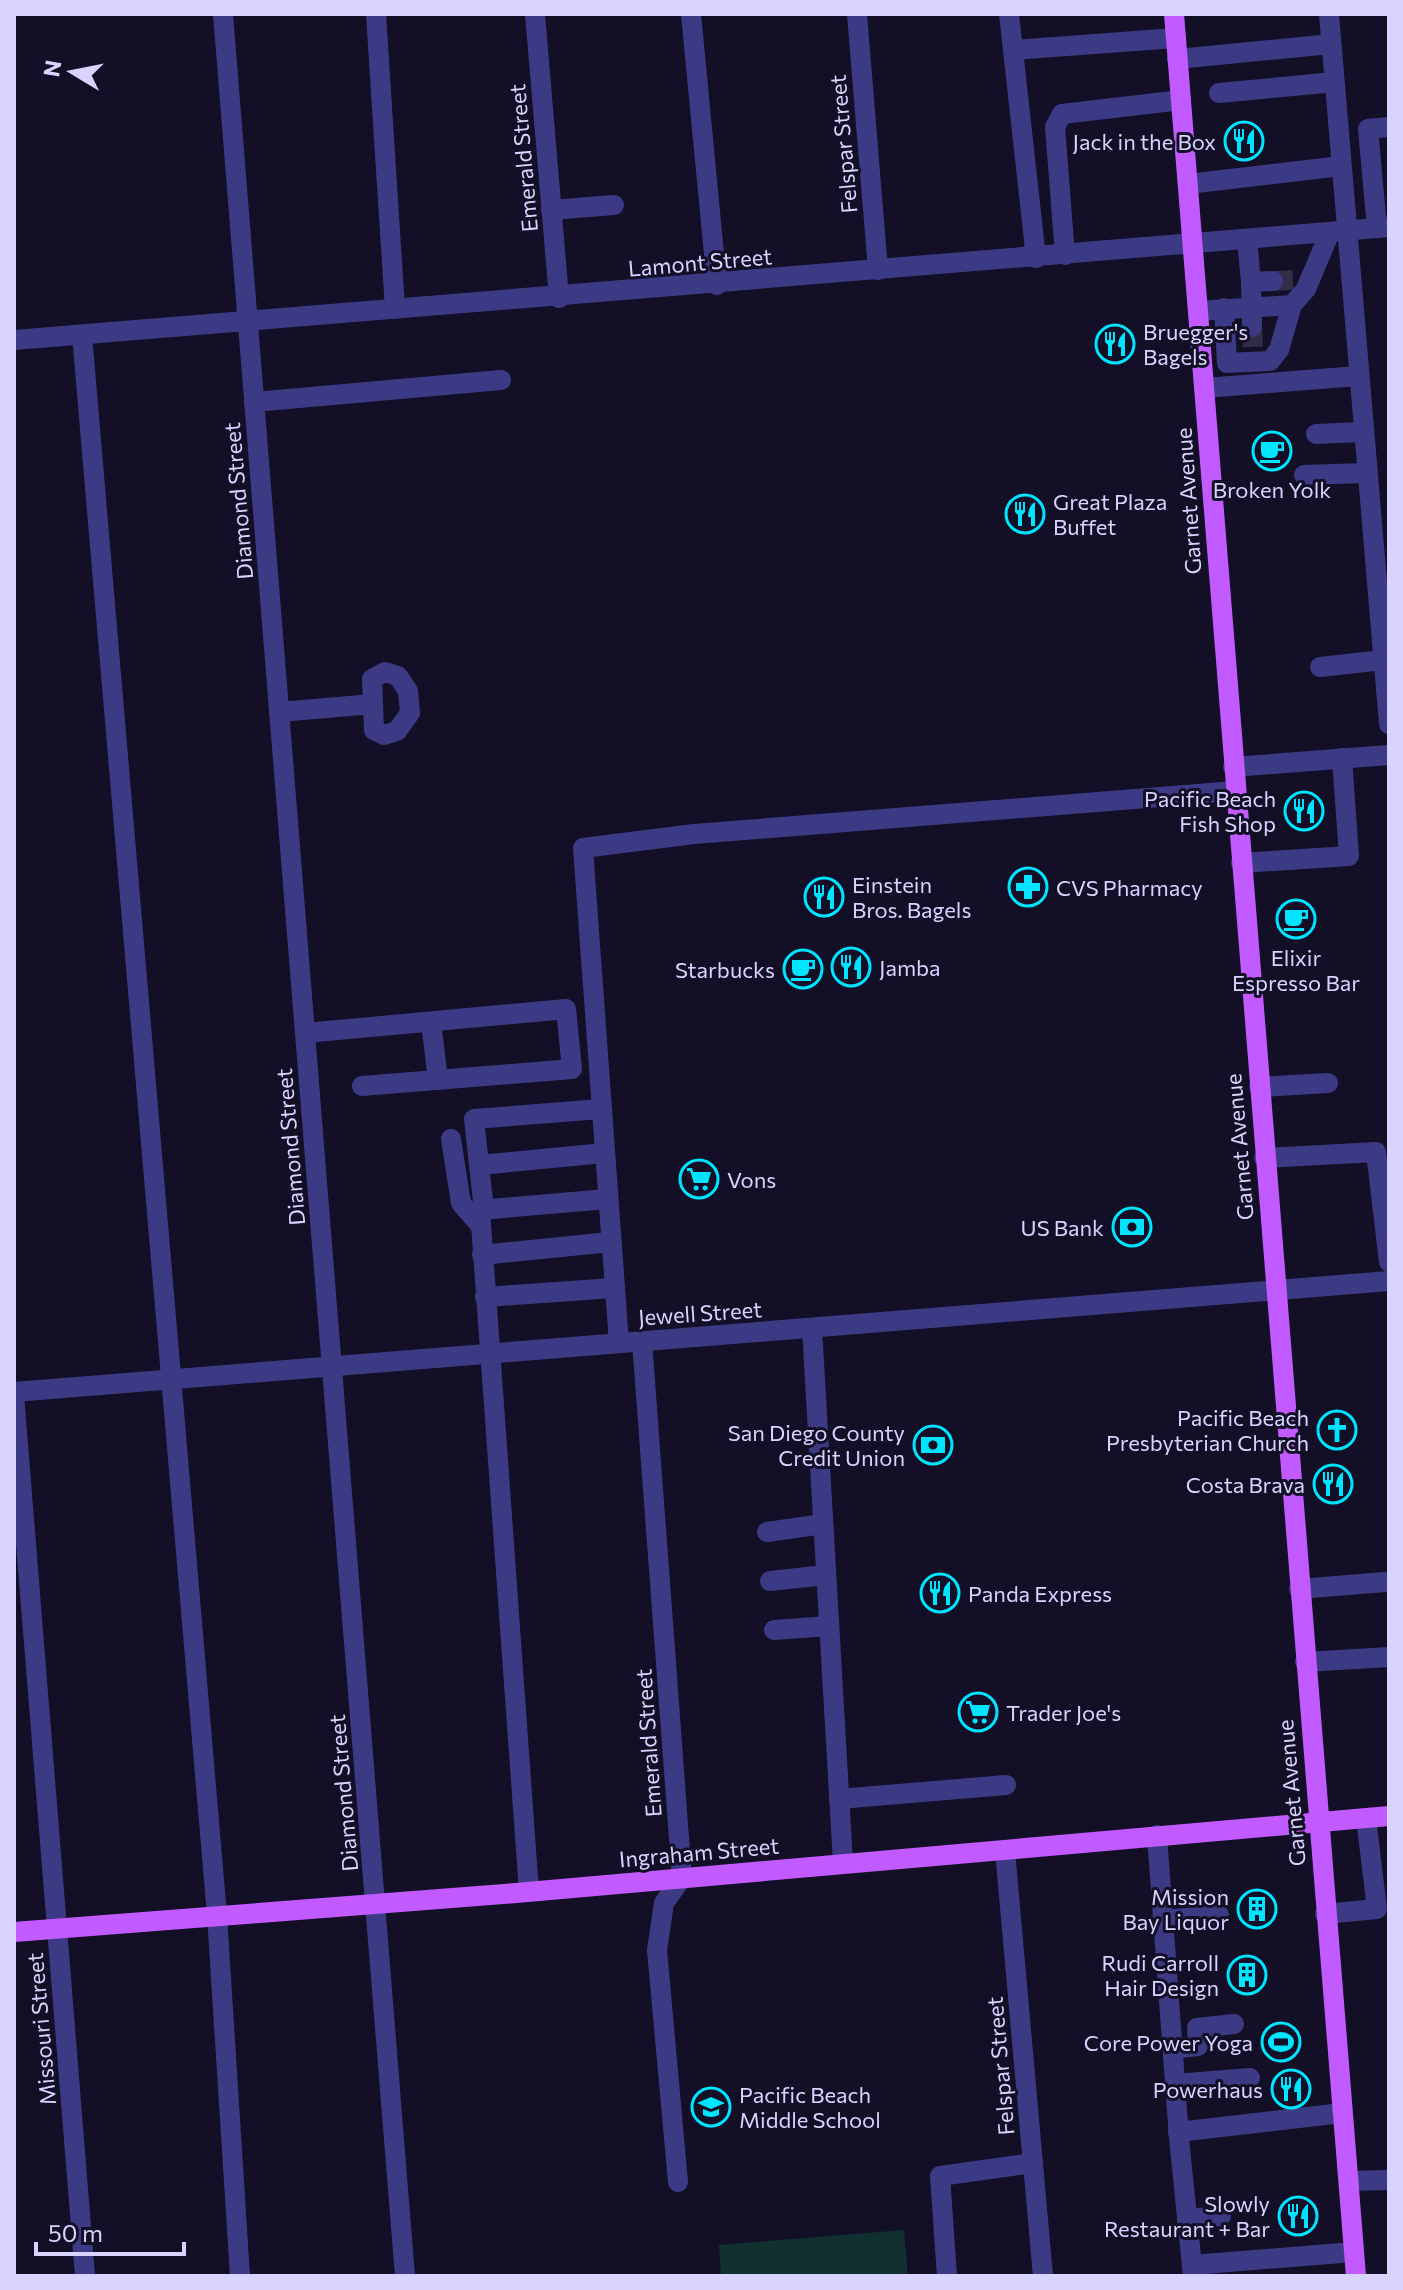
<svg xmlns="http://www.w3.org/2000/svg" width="1403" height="2290" viewBox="0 0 1403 2290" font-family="Commissioner,sans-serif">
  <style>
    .green { fill: #12302f }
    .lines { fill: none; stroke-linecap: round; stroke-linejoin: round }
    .minor-tunnel { stroke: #312d47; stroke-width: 20; stroke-dasharray: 20 10; stroke-linecap: butt }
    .minor { stroke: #3d3a85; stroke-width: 20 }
    .major { stroke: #c25bff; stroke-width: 20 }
    .labels { text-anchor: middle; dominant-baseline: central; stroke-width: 6; stroke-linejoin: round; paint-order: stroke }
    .poi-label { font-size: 22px; fill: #d9d4ff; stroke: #130f26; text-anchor: end }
    .street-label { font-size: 22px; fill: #d9d4ff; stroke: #130f26 }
  </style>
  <rect width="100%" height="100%" fill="#130f26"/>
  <polygon class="green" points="904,2230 908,2276 721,2276 719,2245"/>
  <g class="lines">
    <g class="minor-tunnel">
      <polyline points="1273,281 1293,280"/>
      <polyline points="1252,327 1253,348"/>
    </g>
    <g class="minor">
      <polyline points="223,14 405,2276"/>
      <polyline points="376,14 395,309"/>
      <polyline points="535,14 559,298"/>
      <polyline points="691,14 717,285"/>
      <polyline points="857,14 878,270"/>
      <polyline points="1009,14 1036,258"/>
      <polyline points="1329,14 1389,724"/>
      <polyline points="1013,50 1176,38"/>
      <polyline points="1177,59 1331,44"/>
      <polyline points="1219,93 1334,82"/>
      <polyline points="1188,184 1341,166"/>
      <polyline points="551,210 614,205"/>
      <polyline points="1377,228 1368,129 1389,127"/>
      <polyline points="1247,239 1251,282"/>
      <polyline points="1065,255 1055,127 1062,114 1181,100"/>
      <polyline points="1224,308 1227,363 1270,361 1279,350 1292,305 1306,289 1330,232"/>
      <polyline points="1198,311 1292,305"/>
      <polyline points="1252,327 1251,282 1273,281"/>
      <polyline points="82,335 217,1915 240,2276"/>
      <polyline points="14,340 1389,227"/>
      <polyline points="1204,388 1358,376"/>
      <polyline points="254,402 501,380"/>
      <polyline points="1316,434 1362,432"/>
      <polyline points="1304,475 1365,473"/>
      <polyline points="1320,667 1383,660"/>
      <polyline points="279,712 373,704 372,679 385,672 398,676 408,691 410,713 397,731 384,735 374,730 373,704"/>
      <polyline points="1233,767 1389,755"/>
      <polyline points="1241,863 1349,856 1342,758"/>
      <polyline points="431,1022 438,1080"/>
      <polyline points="305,1033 566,1009 572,1069 362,1086"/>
      <polyline points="1259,1087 1328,1083"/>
      <polyline points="451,1139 461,1203 480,1225"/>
      <polyline points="1264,1158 1376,1152 1389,1262"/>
      <polyline points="480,1165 604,1153"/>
      <polyline points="484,1210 474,1119 601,1109"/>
      <polyline points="482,1255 610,1242"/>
      <polyline points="485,1297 614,1288"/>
      <polyline points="812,1328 843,1863"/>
      <polyline points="642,1341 682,1878 664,1903 657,1950 678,2182"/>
      <polyline points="619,1343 583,848 694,834 1235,791"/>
      <polyline points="14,1392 1389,1281"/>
      <polyline points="14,1395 85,2276"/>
      <polyline points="767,1532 823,1524"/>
      <polyline points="770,1581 826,1575"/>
      <polyline points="1299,1589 1385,1582"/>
      <polyline points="774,1630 829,1626"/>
      <polyline points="1305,1662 1389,1657"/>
      <polyline points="839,1799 1006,1785"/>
      <polyline points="1157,1835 1179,2138 1193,2276"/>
      <polyline points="1005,1851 1043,2276"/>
      <polyline points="529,1892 480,1210 607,1199"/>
      <polyline points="1325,1914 1377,1909 1366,1818"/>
      <polyline points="1163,1920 1219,1915"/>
      <polyline points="1172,2049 1198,2046 1197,2028 1234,2024"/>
      <polyline points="1175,2084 1250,2078"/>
      <polyline points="1178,2132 1342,2113"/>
      <polyline points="1350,2181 1389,2180"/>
      <polyline points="1187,2219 1221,2216"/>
      <polyline points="1192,2265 1354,2252"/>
      <polyline points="947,2276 940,2176 1033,2163"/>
    </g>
    <g class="major">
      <polyline points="1174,14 1356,2276"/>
      <polyline points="14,1932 516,1893 1389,1816"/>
    </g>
  </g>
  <defs>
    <g id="restaurant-ring" transform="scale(2)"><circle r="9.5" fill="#130f26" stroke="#00e5ff" stroke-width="1.5"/><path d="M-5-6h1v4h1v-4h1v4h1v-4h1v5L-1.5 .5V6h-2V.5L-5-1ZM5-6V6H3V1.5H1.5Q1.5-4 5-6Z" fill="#00e5ff"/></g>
    <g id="cafe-ring" transform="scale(2)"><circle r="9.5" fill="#130f26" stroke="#00e5ff" stroke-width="1.5"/><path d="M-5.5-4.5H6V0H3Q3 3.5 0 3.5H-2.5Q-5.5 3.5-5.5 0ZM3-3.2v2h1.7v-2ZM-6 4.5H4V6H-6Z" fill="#00e5ff"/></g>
    <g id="pharmacy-ring" transform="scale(2)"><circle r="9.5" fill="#130f26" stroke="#00e5ff" stroke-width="1.5"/><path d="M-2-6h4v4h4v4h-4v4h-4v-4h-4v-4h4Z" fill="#00e5ff"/></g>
    <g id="supermarket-ring" transform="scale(2)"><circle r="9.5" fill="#130f26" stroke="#00e5ff" stroke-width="1.5"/><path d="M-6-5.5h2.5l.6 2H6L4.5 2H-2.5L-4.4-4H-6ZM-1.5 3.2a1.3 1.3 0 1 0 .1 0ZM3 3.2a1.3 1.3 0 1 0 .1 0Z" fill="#00e5ff"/></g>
    <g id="bank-ring" transform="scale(2)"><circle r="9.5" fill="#130f26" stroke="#00e5ff" stroke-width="1.5"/><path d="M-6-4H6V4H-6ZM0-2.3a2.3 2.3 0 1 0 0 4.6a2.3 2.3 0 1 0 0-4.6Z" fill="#00e5ff"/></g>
    <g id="church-ring" transform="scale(2)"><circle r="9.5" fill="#130f26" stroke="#00e5ff" stroke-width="1.5"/><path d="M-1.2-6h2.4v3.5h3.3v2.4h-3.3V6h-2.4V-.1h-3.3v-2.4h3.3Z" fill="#00e5ff"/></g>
    <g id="building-ring" transform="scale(2)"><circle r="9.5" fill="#130f26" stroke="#00e5ff" stroke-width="1.5"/><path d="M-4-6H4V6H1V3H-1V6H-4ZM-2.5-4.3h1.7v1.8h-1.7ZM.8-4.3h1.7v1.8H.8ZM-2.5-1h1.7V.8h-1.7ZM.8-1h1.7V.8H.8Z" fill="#00e5ff"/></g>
    <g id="stadium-ring" transform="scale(2)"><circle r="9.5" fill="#130f26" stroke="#00e5ff" stroke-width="1.5"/><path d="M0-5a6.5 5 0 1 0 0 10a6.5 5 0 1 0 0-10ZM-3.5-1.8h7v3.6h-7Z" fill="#00e5ff"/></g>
    <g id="school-ring" transform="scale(2)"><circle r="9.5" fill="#130f26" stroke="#00e5ff" stroke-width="1.5"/><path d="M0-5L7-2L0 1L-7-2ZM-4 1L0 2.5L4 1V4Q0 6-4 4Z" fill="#00e5ff"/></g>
  </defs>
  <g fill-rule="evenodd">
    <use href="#restaurant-ring" x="1244" y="141"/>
    <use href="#restaurant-ring" x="1115" y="344"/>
    <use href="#cafe-ring" x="1272" y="451"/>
    <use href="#restaurant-ring" x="1025" y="514"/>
    <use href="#restaurant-ring" x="1304" y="811"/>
    <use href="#pharmacy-ring" x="1028" y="887"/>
    <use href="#restaurant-ring" x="824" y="897"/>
    <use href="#cafe-ring" x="1296" y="919"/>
    <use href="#restaurant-ring" x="851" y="967"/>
    <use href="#cafe-ring" x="803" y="969"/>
    <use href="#supermarket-ring" x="699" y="1179"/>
    <use href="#bank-ring" x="1132" y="1227"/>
    <use href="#church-ring" x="1337" y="1430"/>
    <use href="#bank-ring" x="933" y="1445"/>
    <use href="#restaurant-ring" x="1333" y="1484"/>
    <use href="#restaurant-ring" x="940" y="1593"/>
    <use href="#supermarket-ring" x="978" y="1712"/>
    <use href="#building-ring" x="1257" y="1909"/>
    <use href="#building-ring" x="1247" y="1975"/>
    <use href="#stadium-ring" x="1281" y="2042"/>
    <use href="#restaurant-ring" x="1291" y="2089"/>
    <use href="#school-ring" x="711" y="2107"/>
    <use href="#restaurant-ring" x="1298" y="2216"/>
  </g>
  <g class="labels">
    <g class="poi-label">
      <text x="1216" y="141">Jack in the Box</text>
      <text x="1143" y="331" text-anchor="start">Bruegger's<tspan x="1143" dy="25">Bagels</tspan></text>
      <text x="1272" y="489" text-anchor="middle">Broken Yolk</text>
      <text x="1053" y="501" text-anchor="start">Great Plaza<tspan x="1053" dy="25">Buffet</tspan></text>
      <text x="1276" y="798">Pacific Beach<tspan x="1276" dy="25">Fish Shop</tspan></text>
      <text x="852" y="884" text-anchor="start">Einstein<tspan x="852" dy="25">Bros. Bagels</tspan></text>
      <text x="1056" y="887" text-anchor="start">CVS Pharmacy</text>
      <text x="1296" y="957" text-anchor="middle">Elixir<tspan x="1296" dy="25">Espresso Bar</tspan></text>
      <text x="879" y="967" text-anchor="start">Jamba</text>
      <text x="775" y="969">Starbucks</text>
      <text x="727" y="1179" text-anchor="start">Vons</text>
      <text x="1104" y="1227">US Bank</text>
      <text x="1309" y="1417">Pacific Beach<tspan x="1309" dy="25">Presbyterian Church</tspan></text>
      <text x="905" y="1432">San Diego County<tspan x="905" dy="25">Credit Union</tspan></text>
      <text x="1305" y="1484">Costa Brava</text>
      <text x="968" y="1593" text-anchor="start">Panda Express</text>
      <text x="1006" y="1712" text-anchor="start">Trader Joe's</text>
      <text x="1229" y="1896">Mission<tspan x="1229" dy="25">Bay Liquor</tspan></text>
      <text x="1219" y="1962">Rudi Carroll<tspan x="1219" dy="25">Hair Design</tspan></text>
      <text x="1253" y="2042">Core Power Yoga</text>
      <text x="1263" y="2089">Powerhaus</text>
      <text x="739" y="2094" text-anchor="start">Pacific Beach<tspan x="739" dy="25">Middle School</tspan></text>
      <text x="1270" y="2203">Slowly<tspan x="1270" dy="25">Restaurant + Bar</tspan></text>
    </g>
    <g class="street-label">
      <text transform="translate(843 144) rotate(-95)">Felspar Street</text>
      <text transform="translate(523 158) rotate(-95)">Emerald Street</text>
      <text transform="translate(700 262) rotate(-5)">Lamont Street</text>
      <text transform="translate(238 501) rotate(-95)">Diamond Street</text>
      <text transform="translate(1188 501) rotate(-94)">Garnet Avenue</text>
      <text transform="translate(290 1147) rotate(-95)">Diamond Street</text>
      <text transform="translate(1239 1147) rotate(-95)">Garnet Avenue</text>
      <text transform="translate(700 1313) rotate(-4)">Jewell Street</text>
      <text transform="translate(648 1743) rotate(-94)">Emerald Street</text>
      <text transform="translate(343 1793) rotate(-95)">Diamond Street</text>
      <text transform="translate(1291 1793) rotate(-95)">Garnet Avenue</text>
      <text transform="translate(699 1852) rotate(-5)">Ingraham Street</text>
      <text transform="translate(41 2029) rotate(-95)">Missouri Street</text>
      <text transform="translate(1000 2066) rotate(-95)">Felspar Street</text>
    </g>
  </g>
  <rect width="1403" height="2290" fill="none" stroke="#d9d4ff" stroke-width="32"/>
  <g transform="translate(72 72) rotate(280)" stroke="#130f26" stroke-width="6" paint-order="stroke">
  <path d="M0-6L14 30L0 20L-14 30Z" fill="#d9d4ff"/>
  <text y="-12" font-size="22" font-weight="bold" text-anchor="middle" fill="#d9d4ff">N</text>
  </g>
  <path d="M36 2242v12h148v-12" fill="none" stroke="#d9d4ff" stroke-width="4"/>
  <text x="48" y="2242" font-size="24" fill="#d9d4ff" stroke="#130f26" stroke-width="6" paint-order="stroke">50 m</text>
</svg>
